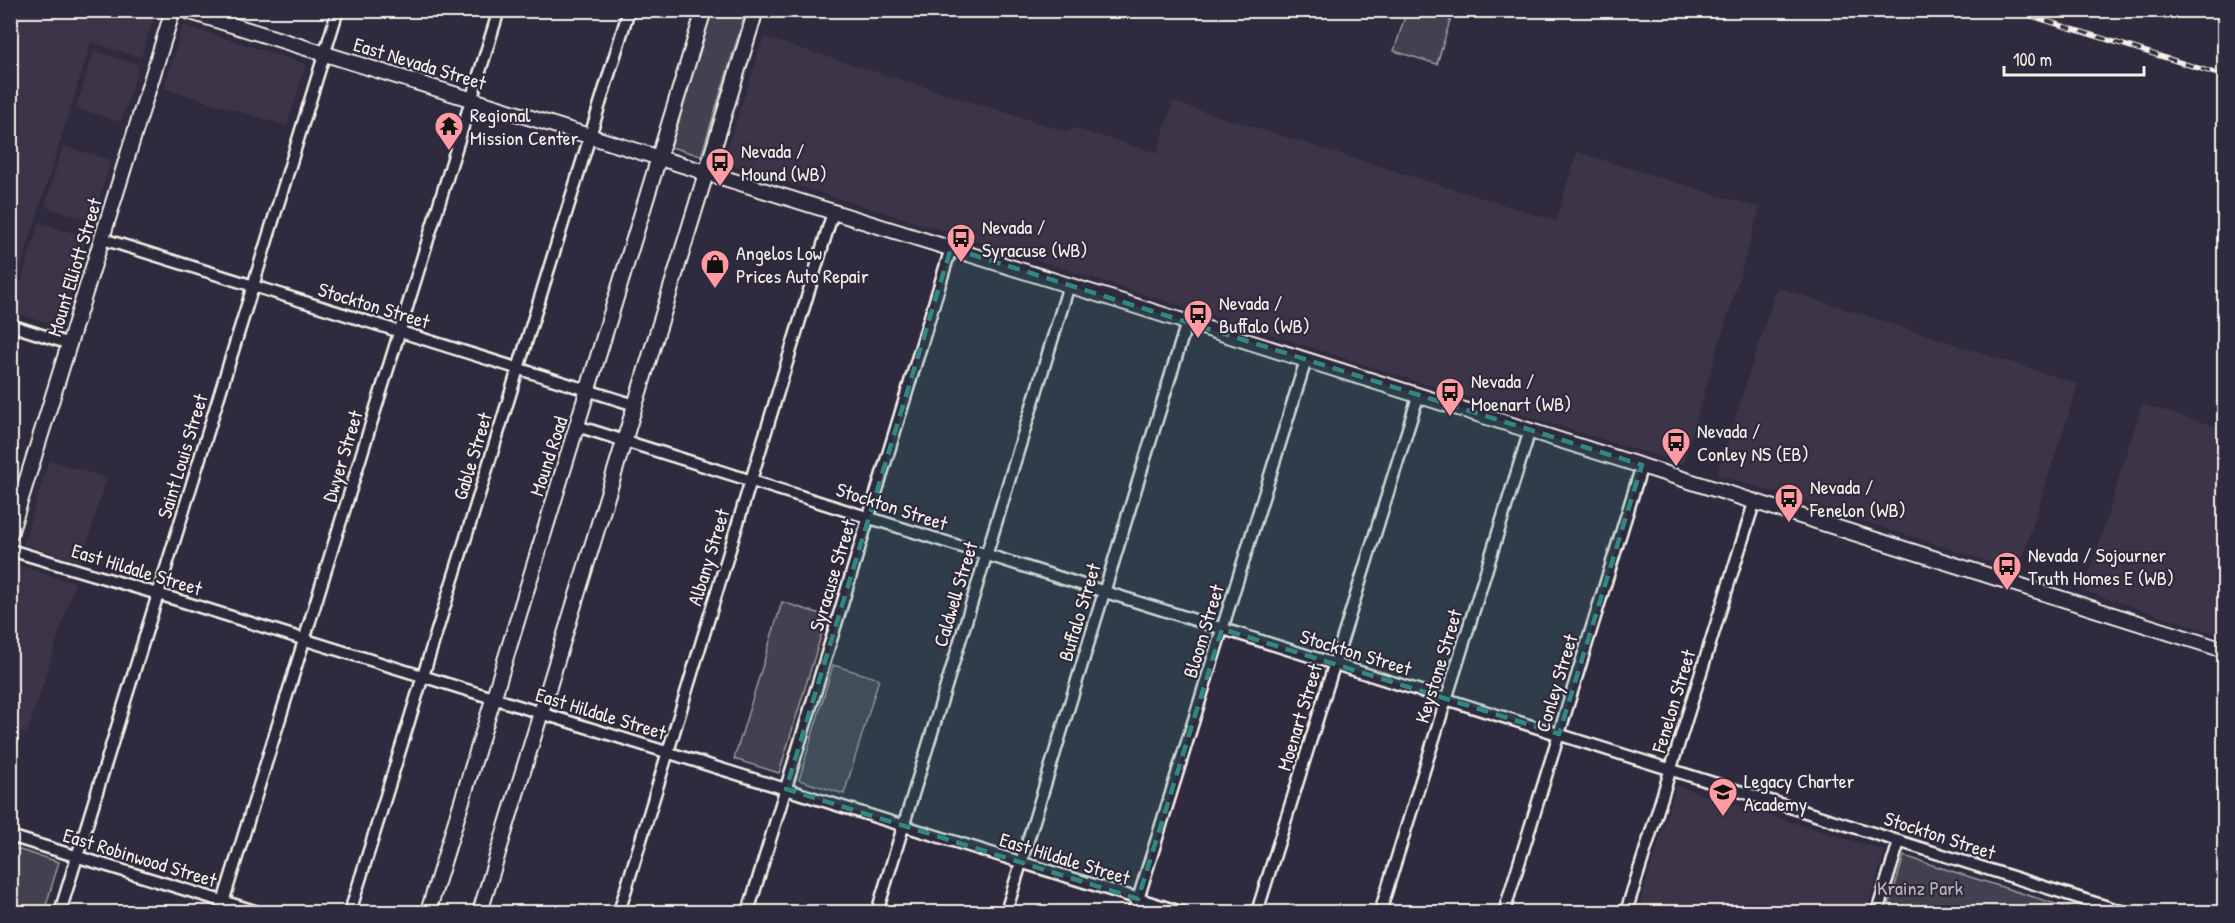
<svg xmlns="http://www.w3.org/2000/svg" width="2235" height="923" viewBox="0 0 2235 923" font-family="'Patrick Hand',sans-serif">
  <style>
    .built { fill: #3b3647 }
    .green { fill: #454050; stroke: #9c989c; stroke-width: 1.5 }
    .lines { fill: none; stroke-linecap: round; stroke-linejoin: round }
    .street-casing { stroke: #f4f1e8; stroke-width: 15 }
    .secondary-casing { stroke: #f4f1e8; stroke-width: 18 }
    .street { stroke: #2f2a3d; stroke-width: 10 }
    .secondary { stroke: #2f2a3d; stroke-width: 14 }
    .rail-casing { stroke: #f4f1e8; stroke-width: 5 }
    .rail { stroke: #2f2a3d; stroke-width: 3; stroke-dasharray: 9; stroke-linecap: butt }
    .marked { fill: #318880; fill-opacity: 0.2; stroke: #318880; stroke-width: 4.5; stroke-dasharray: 12 8; stroke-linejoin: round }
    .labels { text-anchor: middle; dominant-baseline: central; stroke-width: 4.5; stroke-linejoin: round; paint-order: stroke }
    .street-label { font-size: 20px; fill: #f4f1e8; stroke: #2f2a3d }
    .poi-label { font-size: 20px; fill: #f4f1e8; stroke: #2f2a3d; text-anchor: start }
    .park-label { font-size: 20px; fill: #b7b3b3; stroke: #2f2a3d }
  </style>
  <rect width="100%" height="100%" fill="#2f2a3d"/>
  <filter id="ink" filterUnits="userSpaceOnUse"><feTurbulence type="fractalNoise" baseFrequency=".0167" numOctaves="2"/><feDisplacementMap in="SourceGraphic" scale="12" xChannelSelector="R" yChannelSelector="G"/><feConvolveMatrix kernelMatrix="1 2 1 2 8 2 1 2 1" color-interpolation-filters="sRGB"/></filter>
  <g filter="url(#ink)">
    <g class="built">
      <polygon points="130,10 153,18 141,58 91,42 11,299 11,11"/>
      <polygon points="183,25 306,64 287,126 164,88"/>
      <polygon points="764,37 1068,132 1074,128 1157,153 1173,102 1556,221 1548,247 1577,152 1760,208 1683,464 1500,408 980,242 722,163"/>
      <polygon points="94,51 139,65 121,122 76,108"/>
      <polygon points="63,146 111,160 93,221 45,207"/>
      <polygon points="39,223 87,237 60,327 12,312"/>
      <polygon points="1777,287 2078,384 2018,571 1717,474"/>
      <polygon points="2142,404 2224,429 2224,636 2084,591"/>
      <polygon points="49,460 107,478 81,562 23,544"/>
      <polygon points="17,565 75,583 27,734 11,728 10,585"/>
      <polygon points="1676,786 1885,851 1866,912 1637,912"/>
    </g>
    <g class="green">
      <polygon points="1407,10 1453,11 1437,64 1394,51"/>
      <polygon points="711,11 746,11 701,156 671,147"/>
      <polygon points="782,602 827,616 779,773 734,759"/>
      <polygon points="833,665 879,679 844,794 799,780"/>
      <polygon points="10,847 59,862 44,912 11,912"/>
      <polygon points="1904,856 2081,912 1887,912"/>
    </g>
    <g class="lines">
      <g class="street-casing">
        <g id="street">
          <polyline points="103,239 635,405"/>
          <polyline points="10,325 70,344"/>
          <polyline points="577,426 2124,912"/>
          <polyline points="10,550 158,594 1181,912"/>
          <polyline points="10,836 258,912"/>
          <polyline points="60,912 338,10"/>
          <polyline points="220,912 499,10"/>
          <polyline points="350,912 629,10"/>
          <polyline points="619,912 833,212"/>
          <polyline points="748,912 951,248"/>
          <polyline points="877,912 1069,285"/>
          <polyline points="1006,912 1187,322"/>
          <polyline points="1134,912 1306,360"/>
          <polyline points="1257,912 1416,403 1421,396"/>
          <polyline points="1380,912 1530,430"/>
          <polyline points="1504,912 1642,465"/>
          <polyline points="1626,912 1755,500"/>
          <polyline points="1877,912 1899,842"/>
        </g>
      </g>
      <g class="secondary-casing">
        <g id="secondary">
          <polyline points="184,10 1126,303 2224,650"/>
          <polyline points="10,534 173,10"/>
          <polyline points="428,912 704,10"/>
          <polyline points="480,912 756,10"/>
        </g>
      </g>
      <use href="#street" class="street"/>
      <use href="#secondary" class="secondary"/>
      <g class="rail-casing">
        <polyline id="rail" points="2012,10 2224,76"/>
      </g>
      <use href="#rail" class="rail"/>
    </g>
  </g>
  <path class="marked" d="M 951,248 L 1642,465 L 1559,734 L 1222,629 L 1138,899 L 786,789 Z"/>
  <defs>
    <g id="temple-pin" transform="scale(1.5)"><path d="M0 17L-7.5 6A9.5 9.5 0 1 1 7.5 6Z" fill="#ff9aa2" stroke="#2f2a3d"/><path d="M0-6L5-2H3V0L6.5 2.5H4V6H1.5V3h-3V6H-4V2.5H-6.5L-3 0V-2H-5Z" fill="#111"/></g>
    <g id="bus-pin" transform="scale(1.5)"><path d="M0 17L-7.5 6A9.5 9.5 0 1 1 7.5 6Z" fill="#ff9aa2" stroke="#2f2a3d"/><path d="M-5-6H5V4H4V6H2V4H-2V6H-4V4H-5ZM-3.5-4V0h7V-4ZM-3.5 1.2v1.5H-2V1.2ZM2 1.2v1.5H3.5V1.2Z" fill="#111"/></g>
    <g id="shop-pin" transform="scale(1.5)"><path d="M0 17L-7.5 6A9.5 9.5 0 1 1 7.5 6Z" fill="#ff9aa2" stroke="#2f2a3d"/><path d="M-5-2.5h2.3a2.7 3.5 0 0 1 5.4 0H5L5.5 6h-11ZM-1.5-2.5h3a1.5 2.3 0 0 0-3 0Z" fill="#111"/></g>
    <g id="school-pin" transform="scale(1.5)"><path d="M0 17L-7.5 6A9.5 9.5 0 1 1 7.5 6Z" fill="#ff9aa2" stroke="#2f2a3d"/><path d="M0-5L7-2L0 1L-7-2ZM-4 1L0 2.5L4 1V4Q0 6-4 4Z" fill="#111"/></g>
  </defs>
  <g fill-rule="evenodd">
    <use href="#temple-pin" x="449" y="126"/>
    <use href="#bus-pin" x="720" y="162"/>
    <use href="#bus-pin" x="961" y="238"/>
    <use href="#shop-pin" x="715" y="264"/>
    <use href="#bus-pin" x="1198" y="314"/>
    <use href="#bus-pin" x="1450" y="392"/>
    <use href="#bus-pin" x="1676" y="442"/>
    <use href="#bus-pin" x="1789" y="498"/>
    <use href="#bus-pin" x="2007" y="566"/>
    <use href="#school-pin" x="1723" y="792"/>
  </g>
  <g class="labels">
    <g class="street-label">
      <text transform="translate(420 63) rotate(17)">East Nevada Street</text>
      <text transform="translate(74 267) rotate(-73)">Mount Elliott Street</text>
      <text transform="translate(374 305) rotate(17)">Stockton Street</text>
      <text transform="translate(182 456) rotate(-73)">Saint Louis Street</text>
      <text transform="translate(342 456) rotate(-73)">Dwyer Street</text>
      <text transform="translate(472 456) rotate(-73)">Gable Street</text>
      <text transform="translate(548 456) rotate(-72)">Mound Road</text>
      <text transform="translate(892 506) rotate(18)">Stockton Street</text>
      <text transform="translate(708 557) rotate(-73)">Albany Street</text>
      <text transform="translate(137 569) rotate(17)">East Hildale Street</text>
      <text transform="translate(832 575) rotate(-73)">Syracuse Street</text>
      <text transform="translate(955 594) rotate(-73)">Caldwell Street</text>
      <text transform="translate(1079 612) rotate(-73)">Buffalo Street</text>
      <text transform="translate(1203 631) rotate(-73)">Bloom Street</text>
      <text transform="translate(1356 652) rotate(17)">Stockton Street</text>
      <text transform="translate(1438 666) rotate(-73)">Keystone Street</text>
      <text transform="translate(1556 683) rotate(-73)">Conley Street</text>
      <text transform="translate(1673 701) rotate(-73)">Fenelon Street</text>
      <text transform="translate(601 713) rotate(17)">East Hildale Street</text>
      <text transform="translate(1299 717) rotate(-73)">Moenart Street</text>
      <text transform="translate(1940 835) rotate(18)">Stockton Street</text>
      <text transform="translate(140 857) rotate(17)">East Robinwood Street</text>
      <text transform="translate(1065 858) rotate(17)">East Hildale Street</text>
    </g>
    <g class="poi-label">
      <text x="470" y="114">Regional<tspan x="470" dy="23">Mission Center</tspan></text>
      <text x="741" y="150">Nevada /<tspan x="741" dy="23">Mound (WB)</tspan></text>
      <text x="982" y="226">Nevada /<tspan x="982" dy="23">Syracuse (WB)</tspan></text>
      <text x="736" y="252">Angelos Low<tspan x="736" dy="23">Prices Auto Repair</tspan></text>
      <text x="1219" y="302">Nevada /<tspan x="1219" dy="23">Buffalo (WB)</tspan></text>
      <text x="1471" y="380">Nevada /<tspan x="1471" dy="23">Moenart (WB)</tspan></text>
      <text x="1697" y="430">Nevada /<tspan x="1697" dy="23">Conley NS (EB)</tspan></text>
      <text x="1810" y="486">Nevada /<tspan x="1810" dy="23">Fenelon (WB)</tspan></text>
      <text x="2028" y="554">Nevada / Sojourner<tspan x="2028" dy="23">Truth Homes E (WB)</tspan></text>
      <text x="1744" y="780">Legacy Charter<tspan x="1744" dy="23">Academy</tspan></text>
    </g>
    <g class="park-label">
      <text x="1920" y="887">Krainz Park</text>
    </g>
  </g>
  <rect width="2235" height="923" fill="none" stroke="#2f2a3d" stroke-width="36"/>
  <rect x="18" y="18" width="2199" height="887" fill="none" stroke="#f4f1e8" stroke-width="2" filter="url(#ink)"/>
  <path d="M2004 66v9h140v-9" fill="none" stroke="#f4f1e8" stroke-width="3"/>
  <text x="2013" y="66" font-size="18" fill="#f4f1e8" stroke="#2f2a3d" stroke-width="4.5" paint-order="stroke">100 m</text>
</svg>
